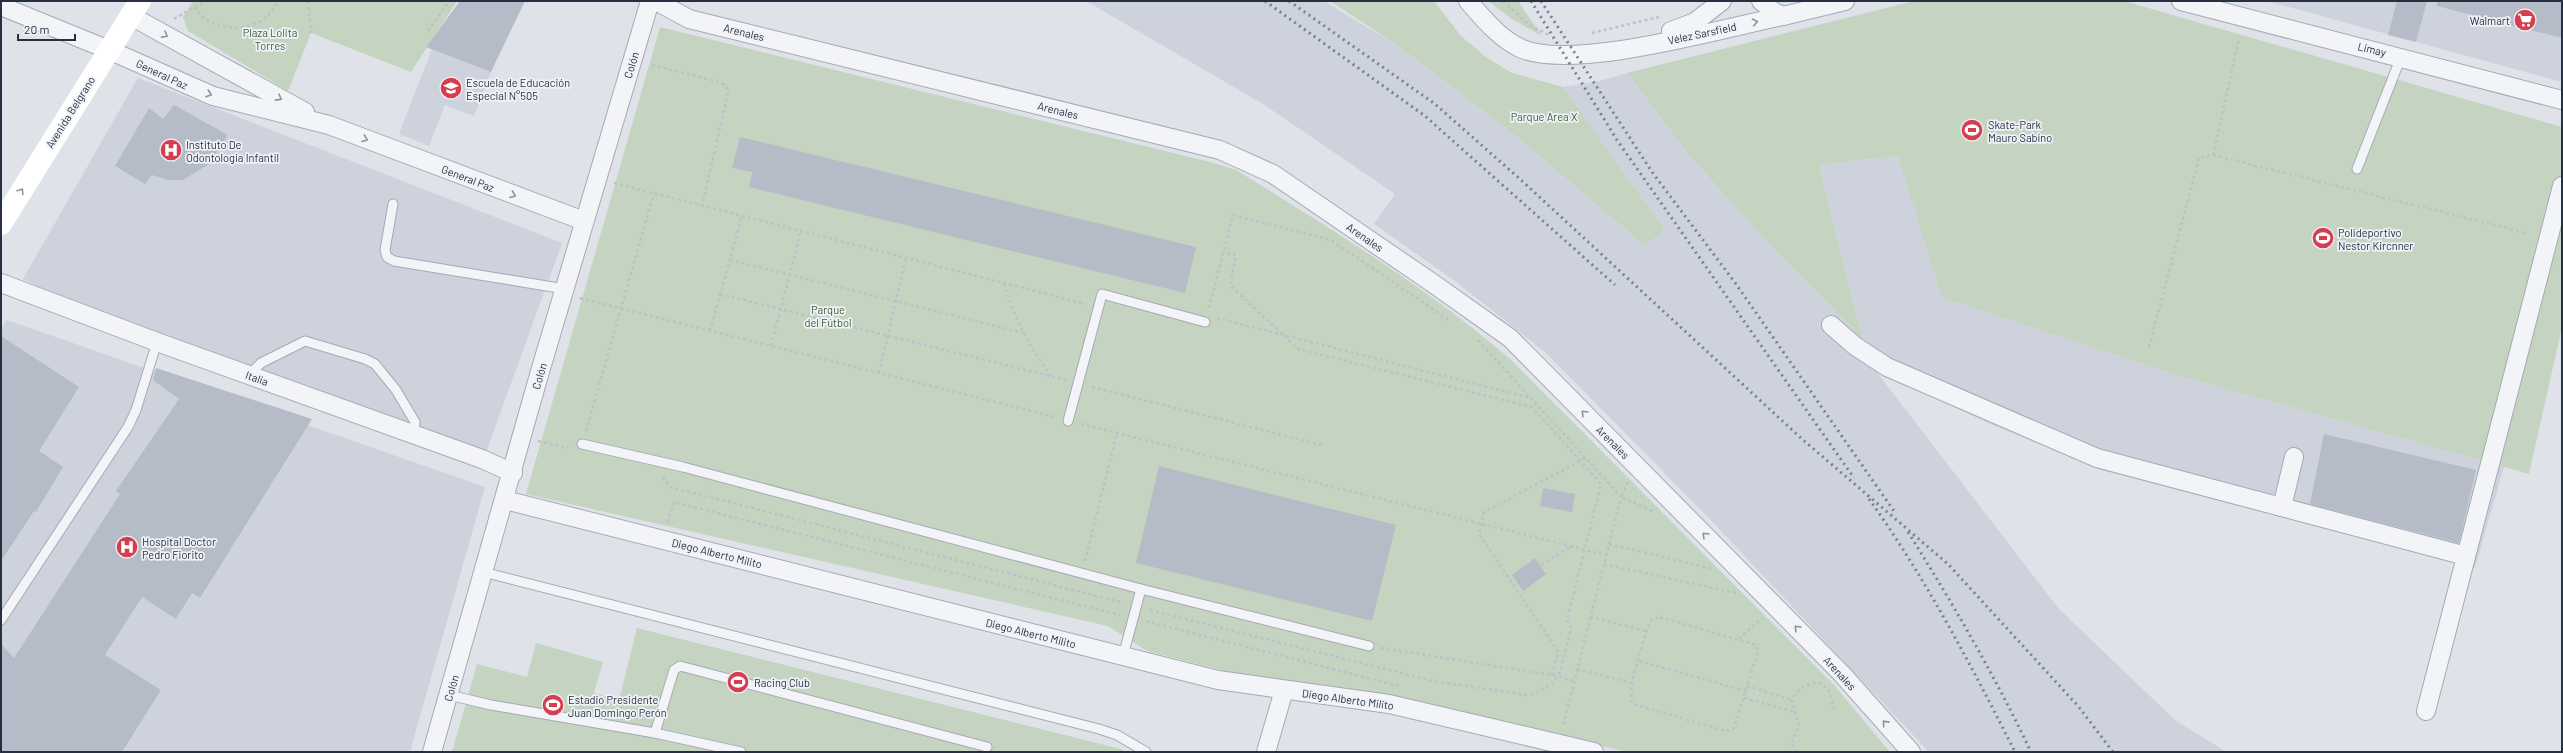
<svg xmlns="http://www.w3.org/2000/svg" width="2563" height="753" viewBox="0 0 2563 753" font-family="Barlow,sans-serif">
  <style>
    .built { fill: #cdd2dc }
    .green { fill: #c4d4c0 }
    .building { fill: #b6bcc7 }
    .lines { fill: none; stroke-linecap: round; stroke-linejoin: round }
    .lane-casing { stroke: #a4aab4; stroke-width: 11 }
    .street-casing { stroke: #a4aab4; stroke-width: 20 }
    .path { stroke: #bdc1c8; stroke-width: 2.5; stroke-dasharray: 3 3; stroke-linecap: butt }
    .lane { stroke: #f2f4f7; stroke-width: 9 }
    .street { stroke: #f2f4f7; stroke-width: 18 }
    .secondary { stroke: #fff; stroke-width: 22 }
    .rail { stroke: #788294; stroke-width: 3; stroke-dasharray: 2 4; stroke-linecap: butt }
    .oneway { stroke: #8c929c }
    .oneway2 { stroke: #9398a0 }
    .labels { text-anchor: middle; dominant-baseline: central; stroke-width: 3.5; stroke-linejoin: round; paint-order: stroke }
    .poi-label { font-size: 11px; fill: #273042; stroke: #eff2f7; text-anchor: start }
    .park-label { font-size: 11px; fill: #3a5e34; stroke: #eff2f7 }
    .street-label { font-size: 11px; fill: #273042; stroke: #eff2f7 }
  </style>
  <rect width="100%" height="100%" fill="#dfe3e9"/>
  <g class="built">
    <polygon points="1086,1 1324,1 1400,47 1521,140 1645,246 1665,230 1563,87 1600,81 1627,73 1688,154 1758,232 1863,337 1819,165 1899,156 1942,298 2180,376 2504,467 2475,568 2101,470 1988,423 1876,371 2059,609 2176,721 2227,752 1929,752 1706,515 1545,352 1455,281 1374,224 1395,194 1263,104"/>
    <polygon points="2267,1 2562,1 2562,82"/>
    <polygon points="432,49 491,72 474,116 445,105 429,146 399,134"/>
    <polygon points="138,78 562,243 484,458 132,332 23,279"/>
    <polygon points="7,320 485,487 410,752 1,752 1,329"/>
  </g>
  <g class="green">
    <polygon points="193,1 457,1 411,72 311,33 288,91 188,31 183,17"/>
    <polygon points="1330,1 1434,1 1461,36 1486,57 1512,73 1563,87 1665,230 1645,246 1521,140 1400,47"/>
    <polygon points="1489,1 1518,1 1542,36 1510,18"/>
    <polygon points="1914,1 2124,1 2562,127 2562,327 2529,474 2180,376 1942,298 1898,156 1819,165 1863,338 1758,232 1688,154 1627,73"/>
    <path d="M 660,27 L 1214,163 L 1236,170 C 1329,227 1426,287 1509,358 L 1835,686 L 1890,752 L 1627,752 L 1393,696 L 1233,673 L 1147,651 L 1108,626 L 526,494 Z"/>
    <polygon points="637,628 1121,749 1125,752 452,752 477,664 527,677 536,643 603,662 594,693 619,700"/>
  </g>
  <g class="building">
    <polygon points="460,1 525,1 491,72 426,47"/>
    <polygon points="2397,1 2427,1 2416,42 2388,35"/>
    <polygon points="2437,1 2562,1 2562,38 2437,6"/>
    <polygon points="174,105 228,135 209,164 183,180 167,180 152,175 145,184 115,166 149,108 163,119"/>
    <polygon points="740,137 1196,247 1185,293 749,187 752,172 732,168"/>
    <polygon points="1,336 79,387 39,451 63,467 36,512 34,511 1,561"/>
    <polygon points="156,368 312,419 200,598 192,593 176,619 142,597 105,655 161,690 122,752 1,752 1,644 14,658 120,494 116,491 179,399 153,380"/>
    <polygon points="2324,434 2476,470 2459,543 2310,504"/>
    <polygon points="1159,466 1396,525 1372,621 1136,563"/>
    <polygon points="1543,488 1575,494 1572,512 1540,506"/>
    <polygon points="1535,558 1546,574 1523,591 1512,575"/>
  </g>
  <g class="lines">
    <g class="lane-casing">
      <g id="lane">
        <polyline points="2357,169 2401,57"/>
        <polyline points="393,204 385,250 387,257 394,261 565,289"/>
        <polyline points="249,375 261,363 305,341 365,359 375,364 396,390 415,422 414,434"/>
        <polyline points="1068,421 1102,294 1205,322"/>
        <polyline points="582,444 683,467 1141,589"/>
        <polyline points="483,572 1099,729 1117,735 1146,752"/>
        <polyline points="1,620 128,427 136,410 157,342"/>
        <polyline points="1123,656 1141,589 1369,646"/>
        <polyline points="449,695 491,705 655,733 741,752"/>
        <polyline points="655,733 674,670 680,666 987,747"/>
      </g>
    </g>
    <g class="street-casing">
      <g id="street">
        <polyline points="656,1 689,19 1220,150 1273,174 1431,282 1510,338 1842,674 1911,752"/>
        <path d="M 1468,1 C 1483,18 1499,38 1520,48 C 1572,72 1724,28 1783,16"/>
        <polyline points="1761,1 1774,12 1783,16 1845,1"/>
        <polyline points="2181,1 2562,100"/>
        <polyline points="1,6 109,50 213,96 329,125 584,221"/>
        <polyline points="131,16 305,112"/>
        <polyline points="1671,31 1695,22 1722,1"/>
        <polyline points="1,283 157,342 482,459 513,473"/>
        <polyline points="1831,325 1855,346 1887,367 2097,458 2466,556"/>
        <polyline points="505,500 1218,680 1389,704 1594,752"/>
        <polyline points="2282,507 2294,457"/>
        <polyline points="2426,711 2562,186"/>
        <polyline points="432,752 539,375 650,1"/>
        <polyline points="1266,752 1284,690"/>
      </g>
    </g>
    <g class="path">
      <polyline points="308,1 311,33"/>
      <polyline points="1503,1 1529,25 1549,35"/>
      <path d="M 194,7 C 198,11 202,17 207,20 C 231,35 267,28 278,1"/>
      <polyline points="174,19 205,1"/>
      <polyline points="428,31 449,1"/>
      <polyline points="1592,33 1659,17"/>
      <polyline points="652,65 719,82 726,86 728,93 702,206"/>
      <polyline points="2213,155 2239,39"/>
      <polyline points="614,183 1086,304"/>
      <polyline points="730,260 1023,333"/>
      <path d="M 1004,283 C 1013,317 1030,347 1051,376"/>
      <polyline points="720,294 1066,380"/>
      <polyline points="580,298 1055,417"/>
      <polyline points="1209,308 1233,215 1331,240 1449,320"/>
      <polyline points="1217,318 1531,398"/>
      <polyline points="710,331 742,216"/>
      <polyline points="1478,340 1621,497 1563,726"/>
      <polyline points="771,346 801,231"/>
      <polyline points="2149,347 2199,158 2213,155 2526,233"/>
      <polyline points="879,373 906,258"/>
      <polyline points="1092,387 1322,445"/>
      <polyline points="1081,424 1606,555"/>
      <polyline points="586,431 654,193"/>
      <polyline points="538,441 568,448"/>
      <polyline points="663,477 670,487 1124,603"/>
      <polyline points="1628,482 1621,497 1655,512"/>
      <polyline points="667,522 674,502 1120,615"/>
      <polyline points="1609,544 1712,569"/>
      <polyline points="1085,561 1117,433"/>
      <polyline points="1604,564 1736,593"/>
      <polyline points="1541,565 1570,547"/>
      <polyline points="1150,610 1433,681 1527,695 1535,694 1554,682 1561,669 1571,628 1567,620 1601,484 1532,407 1298,349 1230,285 1236,255 1223,253"/>
      <polyline points="1590,617 1646,631"/>
      <path d="M 1660,617 L 1756,645 L 1758,651 L 1734,728 L 1726,731 L 1633,704 C 1625,691 1645,636 1651,620 Z"/>
      <polyline points="1146,621 1399,686"/>
      <polyline points="1739,639 1762,618"/>
      <polyline points="1381,648 1552,675 1574,681"/>
      <polyline points="1639,661 1746,691"/>
      <polyline points="1577,669 1632,683"/>
      <polyline points="1552,675 1558,651 1479,534 1484,512 1586,458"/>
      <polyline points="1747,686 1792,700"/>
      <polyline points="1744,698 1796,712"/>
      <path d="M 1797,752 L 1791,744 L 1799,726 L 1792,700 C 1798,688 1809,682 1821,683 L 1829,691 L 1835,712"/>
    </g>
    <use href="#lane" class="lane"/>
    <use href="#street" class="street"/>
    <polyline class="secondary" points="1,224 140,1"/>
    <g class="rail">
      <polyline points="1265,1 1425,116 1615,285"/>
      <polyline points="1289,1 1435,104 1521,180 1802,439 1948,564 2078,706 2113,752"/>
      <polyline points="1531,1 1617,140 1854,478"/>
      <polyline points="1541,1 1652,172 1736,284 1896,514"/>
      <path d="M 1869,499 C 1925,577 1972,667 2015,752"/>
      <path d="M 1908,532 C 1953,604 1995,676 2031,752"/>
    </g>
  </g>
  <defs><path id="oneway-chevron" d="M-2-3.5L2.5 0L-2 3.5" fill="none" stroke-width="1.6" stroke-linecap="round" stroke-linejoin="round"/></defs>
  <g class="oneway">
    <use href="#oneway-chevron" transform="translate(1755 22) rotate(-12)"/>
    <use href="#oneway-chevron" transform="translate(165 35) rotate(29)"/>
    <use href="#oneway-chevron" transform="translate(209 94) rotate(19)"/>
    <use href="#oneway-chevron" transform="translate(279 98) rotate(29)"/>
    <use href="#oneway-chevron" transform="translate(365 139) rotate(21)"/>
    <use href="#oneway-chevron" transform="translate(513 195) rotate(21)"/>
    <use href="#oneway-chevron" transform="translate(1584 413) rotate(-135)"/>
    <use href="#oneway-chevron" transform="translate(1705 535) rotate(-135)"/>
    <use href="#oneway-chevron" transform="translate(1797 628) rotate(-134)"/>
    <use href="#oneway-chevron" transform="translate(1885 723) rotate(-132)"/>
  </g>
  <use class="oneway2" href="#oneway-chevron" transform="translate(21 191) rotate(-58)"/>
  <defs>
    <g id="supermarket-disc" transform="scale(1.15)"><circle r="9.5" fill="#d63d4f" stroke="#eff2f7"/><path d="M-6-5.5h2.5l.6 2H6L4.5 2H-2.5L-4.4-4H-6ZM-1.5 3.2a1.3 1.3 0 1 0 .1 0ZM3 3.2a1.3 1.3 0 1 0 .1 0Z" fill="#fff"/></g>
    <g id="school-disc" transform="scale(1.15)"><circle r="9.5" fill="#d63d4f" stroke="#eff2f7"/><path d="M0-5L7-2L0 1L-7-2ZM-4 1L0 2.5L4 1V4Q0 6-4 4Z" fill="#fff"/></g>
    <g id="stadium-disc" transform="scale(1.15)"><circle r="9.5" fill="#d63d4f" stroke="#eff2f7"/><path d="M0-5a6.5 5 0 1 0 0 10a6.5 5 0 1 0 0-10ZM-3.5-1.8h7v3.6h-7Z" fill="#fff"/></g>
    <g id="hospital-disc" transform="scale(1.15)"><circle r="9.5" fill="#d63d4f" stroke="#eff2f7"/><path d="M-5-5h3v3.5h4V-5h3V5h-3V1.5h-4V5h-3Z" fill="#fff"/></g>
  </defs>
  <g fill-rule="evenodd">
    <use href="#supermarket-disc" x="2525" y="20"/>
    <use href="#school-disc" x="451" y="88"/>
    <use href="#stadium-disc" x="1972" y="130"/>
    <use href="#hospital-disc" x="171" y="150"/>
    <use href="#stadium-disc" x="2323" y="238"/>
    <use href="#hospital-disc" x="127" y="547"/>
    <use href="#stadium-disc" x="738" y="682"/>
    <use href="#stadium-disc" x="553" y="705"/>
  </g>
  <g class="labels">
    <g class="poi-label">
      <text x="2510" y="20" text-anchor="end">Walmart</text>
      <text x="466" y="82">Escuela de Educación<tspan x="466" dy="13">Especial N°505</tspan></text>
      <text x="1988" y="124">Skate-Park<tspan x="1988" dy="13">Mauro Sabino</tspan></text>
      <text x="186" y="144">Instituto De<tspan x="186" dy="13">Odontologia Infantil</tspan></text>
      <text x="2338" y="232">Polideportivo<tspan x="2338" dy="13">Nestor Kircnner</tspan></text>
      <text x="142" y="541">Hospital Doctor<tspan x="142" dy="13">Pedro Fiorito</tspan></text>
      <text x="754" y="682">Racing Club</text>
      <text x="568" y="699">Estadio Presidente<tspan x="568" dy="13">Juan Domingo Perón</tspan></text>
    </g>
    <g class="park-label">
      <text x="270" y="32">Plaza Lolita<tspan x="270" dy="13">Torres</tspan></text>
      <text x="1544" y="116">Parque Area X</text>
      <text x="828" y="309">Parque<tspan x="828" dy="13">del Fútbol</tspan></text>
    </g>
    <g class="street-label">
      <text transform="translate(744 32) rotate(14)">Arenales</text>
      <text transform="translate(1702 33) rotate(-12)">Vélez Sarsfield</text>
      <text transform="translate(2372 49) rotate(14)">Limay</text>
      <text transform="translate(631 65) rotate(-73)">Colón</text>
      <text transform="translate(162 74) rotate(25)">General Paz</text>
      <text transform="translate(1058 110) rotate(14)">Arenales</text>
      <text transform="translate(70 112) rotate(-58)">Avenida Belgrano</text>
      <text transform="translate(468 178) rotate(21)">General Paz</text>
      <text transform="translate(1365 237) rotate(34)">Arenales</text>
      <text transform="translate(539 376) rotate(-74)">Colón</text>
      <text transform="translate(257 378) rotate(20)">Italia</text>
      <text transform="translate(1613 442) rotate(45)">Arenales</text>
      <text transform="translate(717 553) rotate(14)">Diego Alberto Milito</text>
      <text transform="translate(1031 633) rotate(14)">Diego Alberto Milito</text>
      <text transform="translate(1840 673) rotate(47)">Arenales</text>
      <text transform="translate(451 688) rotate(-74)">Colón</text>
      <text transform="translate(1348 699) rotate(8)">Diego Alberto Milito</text>
    </g>
  </g>
  <rect width="2563" height="753" fill="none" stroke="#273042" stroke-width="4"/>
  <path d="M18 34v6h57v-6" fill="none" stroke="#273042" stroke-width="2"/>
  <text x="24" y="34" font-size="12" fill="#273042" stroke="#eff2f7" stroke-width="3" paint-order="stroke">20 m</text>
</svg>
